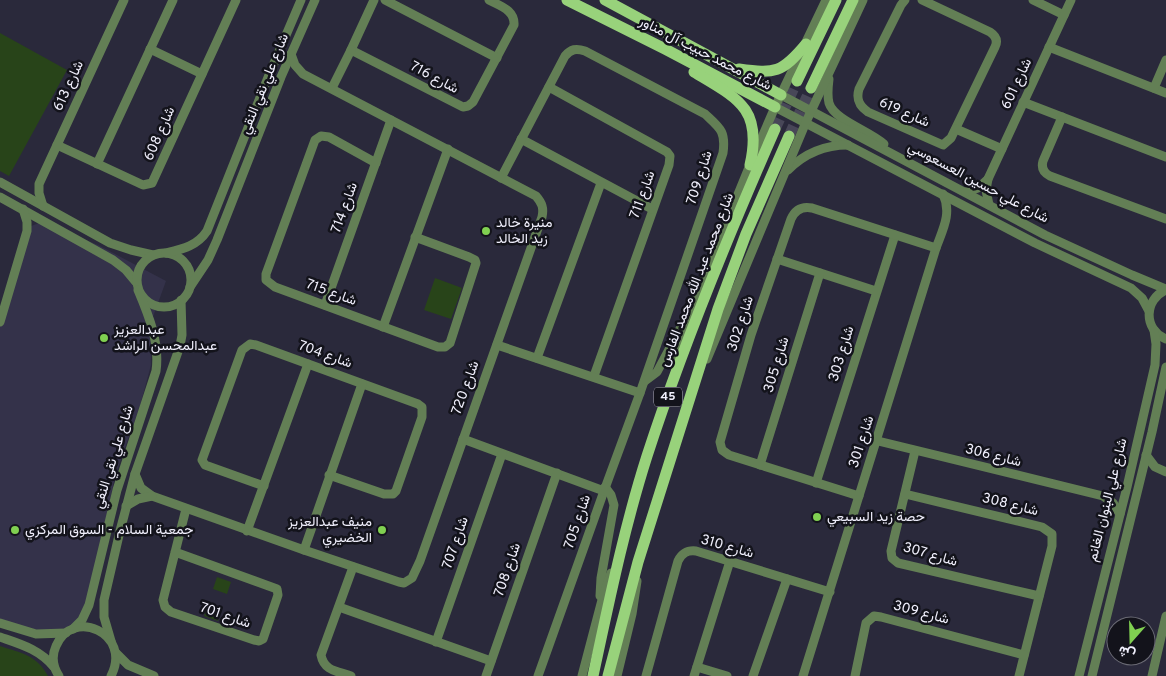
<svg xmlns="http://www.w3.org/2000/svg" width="1166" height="676" viewBox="0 0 1166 676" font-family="Overpass,Vazirmatn,sans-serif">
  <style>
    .built { fill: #34324a }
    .green { fill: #284419 }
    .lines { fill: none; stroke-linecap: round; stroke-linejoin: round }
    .major-tunnel { stroke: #484758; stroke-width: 11; stroke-dasharray: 11 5.5; stroke-linecap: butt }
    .minor { stroke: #637f55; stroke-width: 9 }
    .major { stroke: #98d27b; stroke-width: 11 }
    .poi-dot { fill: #80d051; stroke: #13131b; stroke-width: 2 }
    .labels { text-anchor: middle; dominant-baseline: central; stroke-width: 5; stroke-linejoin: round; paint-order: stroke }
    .shield { fill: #13131b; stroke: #aeadb8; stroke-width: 1 }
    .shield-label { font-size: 12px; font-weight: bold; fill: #f0effc }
    .street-label { font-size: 14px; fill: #f0effc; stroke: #13131b }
    .poi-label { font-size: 14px; fill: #f0effc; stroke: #13131b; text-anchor: start }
  </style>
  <rect width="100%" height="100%" fill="#2a293b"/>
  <polygon class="built" points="42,222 98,245 166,281 150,325 151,365 140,406 115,476 88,607 79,620 68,628 44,632 0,620 0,322 31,226"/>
  <g class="green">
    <polygon points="0,33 67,70 9,176 0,171"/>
    <polygon points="435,278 462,288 451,319 424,310"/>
    <polygon points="217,577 231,582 227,594 213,589"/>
    <polygon points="208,604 222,609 218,621 204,616"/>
    <path d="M 0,646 C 21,653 37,655 48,676 L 0,676 Z"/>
  </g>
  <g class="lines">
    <g class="major-tunnel">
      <polyline points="775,129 797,81"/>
      <polyline points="789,136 811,88"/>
    </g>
    <g class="minor">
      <path d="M 374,0 L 351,50 L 463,107 L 468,106 L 473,102 L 514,25 C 515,10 500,6 489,0"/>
      <polyline points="385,0 497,58"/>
      <path d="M 905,0 L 901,5 L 859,89 C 856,99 859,106 868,112 L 943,145 L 951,138 L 995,47 C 998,41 996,36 990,32 L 922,0"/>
      <polyline points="1033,0 1064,15"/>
      <polyline points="1049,47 1166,93"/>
      <polyline points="150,49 202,74"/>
      <path d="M 829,79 C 828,87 827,95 829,103 C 834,120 870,131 884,144"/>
      <polyline points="549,87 667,152 670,156 669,165 594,376"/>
      <polyline points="332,88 351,50"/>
      <polyline points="1154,88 1166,60"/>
      <polyline points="781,95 1045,235 1132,275 1166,289"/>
      <polyline points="1023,102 1166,157"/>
      <polyline points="775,107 1035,243 1131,288 1142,298 1149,311"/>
      <path d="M 1062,117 L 1043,161 C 1041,168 1044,173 1050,176 L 1166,219"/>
      <polyline points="956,129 1002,149"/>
      <polyline points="521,139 652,209"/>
      <polyline points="57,145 143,185 152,183 236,0"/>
      <polyline points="376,163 329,137 321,136 315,140 266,274 266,280 275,287 438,347 445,347 450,343 476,263 475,260 469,257 415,237"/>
      <polyline points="97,164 173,0"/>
      <path d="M 788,170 C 804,154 825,145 848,145"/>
      <polyline points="0,182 110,243 131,250 153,255"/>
      <polyline points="966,192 978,188 988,179"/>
      <polyline points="0,197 113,260 126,270 136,282"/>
      <polyline points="989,205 986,190 988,179 1071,0"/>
      <polyline points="43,206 39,193 39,184 124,0"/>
      <circle cx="164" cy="280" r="27"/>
      <path d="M 166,253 C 183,249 197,246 207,231 L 269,75 L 301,0"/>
      <polyline points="777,259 876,291"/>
      <polyline points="190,287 208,260 217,240 281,77 315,0"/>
      <path d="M 1166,290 C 1144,299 1143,330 1166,339"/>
      <polyline points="325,305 391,120"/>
      <polyline points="0,322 27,231 27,222 23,209"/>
      <polyline points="383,327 448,149"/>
      <path d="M 497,345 L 640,393 L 723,153 C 726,131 720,128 705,114 L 585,51 C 576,48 571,49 565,56 L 501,178"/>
      <polyline points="676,356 694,302 750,165 775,107 826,0"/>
      <polyline points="537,358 601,183"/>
      <polyline points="707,359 806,122 863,0"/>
      <polyline points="645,381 657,372 682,325"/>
      <polyline points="463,439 604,491 538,676"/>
      <polyline points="878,441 1103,496 1113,503 1120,514"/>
      <polyline points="915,451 891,551 892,558 898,563 1039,596"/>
      <polyline points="1146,455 1155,467 1166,472"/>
      <polyline points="760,465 820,273"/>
      <path d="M 135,474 L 141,488 L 152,496 L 304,550 L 399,582 L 404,583 L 412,578 L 420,561 L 542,217 C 544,208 542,203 536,196 L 303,74 L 295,65 L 291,54"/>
      <polyline points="816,483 895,235"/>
      <polyline points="264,486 205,465 202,460 242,350 250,344 256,345 418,404 422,407 422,417 396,491 393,494 384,494 329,475"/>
      <polyline points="604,491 640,393"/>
      <polyline points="905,494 1042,527 1052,534 1052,546 1019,676"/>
      <path d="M 859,496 L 729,455 L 722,450 L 720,442 L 751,335 L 791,219 C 795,210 802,206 812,208 L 936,248"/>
      <polyline points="126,506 138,499 152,496"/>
      <polyline points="247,531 308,364"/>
      <polyline points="304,550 362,384"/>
      <polyline points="175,552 277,589 278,595 263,639 259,641 254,640 171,612 165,607 163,600 186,509"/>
      <polyline points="600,596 601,578 614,505 611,495 605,487"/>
      <polyline points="339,607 491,661"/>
      <polyline points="0,623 36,634 66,633"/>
      <path d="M 73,629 L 82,620 L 89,605 L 117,490 L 156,371 C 160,343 149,316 138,290"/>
      <path d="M 0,637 C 20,644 39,649 54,667"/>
      <polyline points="111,641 104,617 104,600 120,531 135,474 180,346 182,335 181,300"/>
      <polyline points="436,642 502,454"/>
      <polyline points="116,653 128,665 154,676"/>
      <polyline points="697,667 727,676"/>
      <path d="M 59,676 C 53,667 51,657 56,646 C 72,607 133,633 111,676"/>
      <path d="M 351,676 C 337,671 324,671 321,655 L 353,567"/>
      <polyline points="486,676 557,473"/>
      <polyline points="582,676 602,600 611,573"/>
      <polyline points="617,676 632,614 637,581"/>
      <path d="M 646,676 L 678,561 C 682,553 687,550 696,551 L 830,592"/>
      <polyline points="694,676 730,561"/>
      <polyline points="753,676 787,579"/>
      <path d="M 803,676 L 936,248 C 943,229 952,213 943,194"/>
      <polyline points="855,676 866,623 874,616 881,617 1024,655"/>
      <polyline points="1079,676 1127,487 1155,365 1156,344 1154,330"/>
      <polyline points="1092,676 1152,432 1166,367"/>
      <polyline points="1152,676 1166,616"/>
    </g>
    <g class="major">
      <polyline points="567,0 665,49 775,107"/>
      <polyline points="605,0 781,95"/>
      <path d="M 739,69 C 775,74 782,73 806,44"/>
      <path d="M 694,72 C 737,98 763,108 750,165"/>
      <polyline points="797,81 836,0"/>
      <polyline points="811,88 853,0"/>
      <path d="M 593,676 C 609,602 624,528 647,456 C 683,345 728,236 775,129"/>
      <polyline points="608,676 638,562 718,309 746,234 789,136"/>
    </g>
  </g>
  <g class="poi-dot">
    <circle cx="486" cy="231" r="5"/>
    <circle cx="104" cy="338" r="5"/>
    <circle cx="817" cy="517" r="5"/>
    <circle cx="15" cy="530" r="5"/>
    <circle cx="382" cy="530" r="5"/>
  </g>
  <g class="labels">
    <rect class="shield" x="654" y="387.5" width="28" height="19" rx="4"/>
    <g class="shield-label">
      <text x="668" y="397">45</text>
    </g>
    <g class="street-label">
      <text transform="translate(705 54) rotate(27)">شارع محمد حبيب آل مناور</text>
      <text transform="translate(434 78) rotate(28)">شارع 716</text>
      <text transform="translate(265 84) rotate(-68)">شارع علي نقي النقي</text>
      <text transform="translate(1017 84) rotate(-65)">شارع 601</text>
      <text transform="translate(69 86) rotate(-65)">شارع 613</text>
      <text transform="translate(904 113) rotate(24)">شارع 619</text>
      <text transform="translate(160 134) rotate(-66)">شارع 608</text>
      <text transform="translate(700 178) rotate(-72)">شارع 709</text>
      <text transform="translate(978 183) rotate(28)">شارع علي حسين العسعوسي</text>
      <text transform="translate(643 195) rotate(-70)">شارع 711</text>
      <text transform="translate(345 208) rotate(-70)">شارع 714</text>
      <text transform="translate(697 280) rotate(-69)">شارع محمد عبد الله محمد الفارس</text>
      <text transform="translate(331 293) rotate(20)">شارع 715</text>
      <text transform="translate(741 324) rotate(-72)">شارع 302</text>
      <text transform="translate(842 354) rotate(-73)">شارع 303</text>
      <text transform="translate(325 355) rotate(20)">شارع 704</text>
      <text transform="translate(777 365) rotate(-73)">شارع 305</text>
      <text transform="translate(466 388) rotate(-70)">شارع 720</text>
      <text transform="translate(862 442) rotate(-72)">شارع 301</text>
      <text transform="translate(993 456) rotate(14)">شارع 306</text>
      <text transform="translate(114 457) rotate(-73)">شارع علي نقي النقي</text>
      <text transform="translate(1108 500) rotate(-76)">شارع علي البنوان الغانم</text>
      <text transform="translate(1010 505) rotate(14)">شارع 308</text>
      <text transform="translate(578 522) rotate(-71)">شارع 705</text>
      <text transform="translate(456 543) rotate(-71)">شارع 707</text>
      <text transform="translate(727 547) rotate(16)">شارع 310</text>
      <text transform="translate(930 555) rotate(16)">شارع 307</text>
      <text transform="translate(508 570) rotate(-71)">شارع 708</text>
      <text transform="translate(921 613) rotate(15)">شارع 309</text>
      <text transform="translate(225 616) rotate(19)">شارع 701</text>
    </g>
    <g class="poi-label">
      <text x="496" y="223">منيرة خالد<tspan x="496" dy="16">زيد الخالد</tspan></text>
      <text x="114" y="330">عبدالعزيز<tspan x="114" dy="16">عبدالمحسن الراشد</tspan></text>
      <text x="827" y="517">حصة زيد السبيعي</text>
      <text x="372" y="522" text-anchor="end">منيف عبدالعزيز<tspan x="372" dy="16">الخضيري</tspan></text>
      <text x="25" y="530">جمعية السلام - السوق المركزي</text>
    </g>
  </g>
  <g transform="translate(1131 641) rotate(200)"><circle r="24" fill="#13131b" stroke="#6b6b75"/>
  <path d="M0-4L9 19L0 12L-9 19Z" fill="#80d051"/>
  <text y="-8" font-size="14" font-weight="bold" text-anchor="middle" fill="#f0effc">ش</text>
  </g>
</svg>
